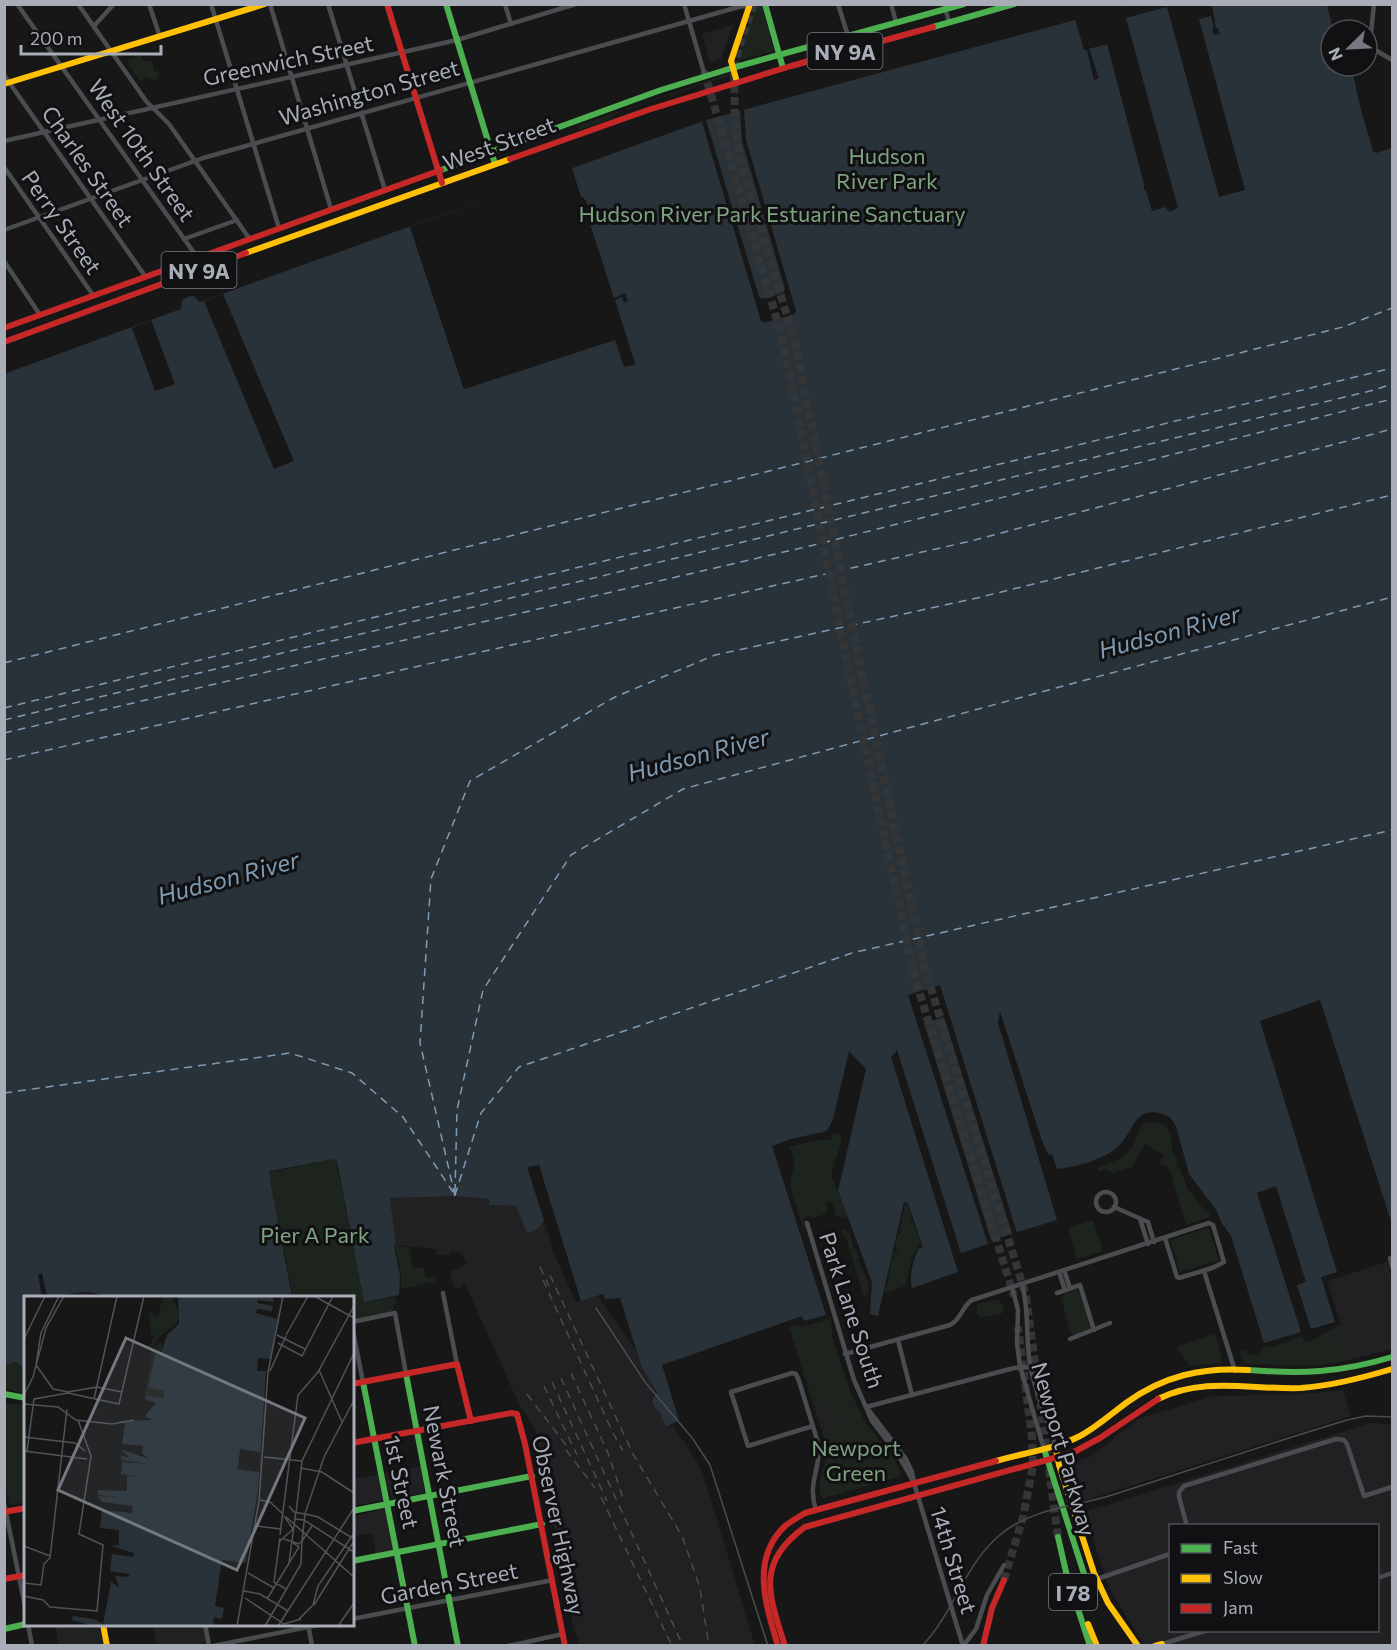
<svg xmlns="http://www.w3.org/2000/svg" width="1397" height="1650" viewBox="0 0 1397 1650" font-family="Commissioner,sans-serif">
  <style>
    .built { fill: #212123; fill-rule: evenodd }
    .green { fill: #1d241e }
    .water { fill: #2a3239 }
    .pier { fill: #171717 }
    .lines { fill: none; stroke-linecap: round; stroke-linejoin: round }
    .ferry { stroke: #7f9bb3; stroke-width: 1.5; stroke-dasharray: 8 6; stroke-linecap: butt }
    .highway-tunnel { stroke: #343537; stroke-width: 8; stroke-dasharray: 8 4; stroke-linecap: butt }
    .street { stroke: #4b4c50; stroke-width: 4.5 }
    .fast { stroke: #4caf50; stroke-width: 6 }
    .slow { stroke: #ffc107; stroke-width: 6 }
    .jam { stroke: #c62828; stroke-width: 6 }
    .tram { stroke: #4b4c4f; stroke-width: 1.5 }
    .rail { stroke: #4b4c4f; stroke-width: 1.5; stroke-dasharray: 8 6; stroke-linecap: butt }
    .labels { text-anchor: middle; dominant-baseline: central; stroke-width: 6; stroke-linejoin: round; paint-order: stroke }
    .shield { fill: #111113; stroke: #7b7e86; stroke-width: 1.5 }
    .shield-label { font-size: 21px; font-weight: bold; fill: #a8adb8 }
    .street-label { font-size: 22px; fill: #a8adb8; stroke: #111113 }
    .park-label { font-size: 22px; fill: #7fa381; stroke: #111113 }
    .water-label { font-size: 24px; font-style: italic; fill: #7f9bb3; stroke: #111113 }
    .inset-river { fill: none; stroke: #2a3239; stroke-width: 3 }
    .inset-road { fill: none; stroke: #515357; stroke-width: 1.5 }
    .view { fill: #757880; fill-opacity: 0.15; stroke: #757880; stroke-width: 3 }
    .inset-edge { fill: none; stroke: #a8adb8; stroke-width: 3 }
  </style>
  <rect width="100%" height="100%" fill="#171717"/>
  <g class="built">
    <polygon points="733,25 721,59 710,63 702,34"/>
    <polygon points="423,1196 455,1196 489,1199 489,1205 516,1206 522,1220 540,1227 544,1220 554,1254 576,1302 598,1296 636,1350 642,1368 658,1392 658,1408 666,1427 673,1426 688,1447 703,1474 755,1645 580,1645 574,1629 535,1429 520,1406 465,1284 461,1285 461,1288 456,1289 454,1286 450,1272 467,1264 462,1253 451,1251 448,1256 436,1254 435,1249 396,1245 390,1198"/>
    <polygon points="1387,1262 1392,1281 1392,1349 1345,1361 1335,1327 1341,1325 1327,1281"/>
    <polygon points="1343,1390 1351,1416 1080,1502 1068,1464 1092,1456 1138,1419 1213,1396 1302,1394"/>
    <polygon points="828,1402 832,1402 838,1425 822,1431 814,1407"/>
    <path d="M 1371,1423 L 1392,1424 L 1392,1645 L 1144,1645 L 1109,1588 L 1084,1512 ZM 1170,1526 L 1378,1526 L 1378,1630 L 1170,1630 Z"/>
    <polygon points="421,1466 425,1493 391,1499 384,1473"/>
    <polygon points="379,1474 384,1500 353,1506 353,1479"/>
    <polygon points="385,1508 393,1550 376,1554 372,1533 353,1536 353,1517"/>
    <polygon points="55,1625 101,1625 105,1645 59,1645"/>
    <polygon points="153,1625 203,1625 206,1643 197,1645 157,1645"/>
  </g>
  <g class="green">
    <polygon points="754,5 762,5 774,51 736,61"/>
    <polygon points="141,55 143,61 152,61 155,72 158,71 159,76 155,81 146,77 140,81 127,63 128,60"/>
    <polygon points="731,73 731,75 619,112 608,120 579,130 577,126"/>
    <path d="M 1152,1122 L 1165,1125 L 1170,1133 L 1172,1149 L 1178,1164 L 1176,1165 L 1180,1169 L 1189,1192 L 1191,1192 L 1204,1210 L 1211,1214 L 1210,1217 L 1186,1225 L 1170,1171 L 1168,1167 L 1160,1163 L 1164,1155 L 1145,1144 L 1132,1167 L 1113,1173 L 1106,1169 L 1098,1172 L 1098,1167 C 1112,1163 1127,1157 1134,1144 C 1138,1135 1138,1130 1145,1123 Z"/>
    <path d="M 832,1133 L 841,1135 C 843,1145 832,1163 832,1177 C 832,1180 846,1210 848,1217 L 836,1216 L 832,1201 L 826,1203 L 828,1210 L 825,1214 L 814,1218 L 809,1215 L 804,1217 L 806,1229 L 804,1229 C 800,1216 794,1202 791,1188 C 788,1171 801,1168 789,1147 L 811,1141 L 832,1139 Z"/>
    <polygon points="334,1159 336,1161 364,1302 396,1297 397,1304 393,1305 394,1312 353,1321 352,1298 293,1297 269,1174 271,1172"/>
    <polygon points="905,1205 908,1205 912,1220 910,1223 913,1222 920,1242 912,1258 905,1286 884,1293 887,1284 890,1284 888,1282 889,1275 892,1276 889,1273 892,1259 896,1258 893,1256 895,1250 897,1251 898,1249 895,1248 898,1233 901,1233 902,1231 899,1230 901,1224 904,1223 901,1222"/>
    <polygon points="1093,1220 1103,1251 1077,1259 1068,1228"/>
    <polygon points="1209,1228 1219,1260 1180,1272 1170,1240"/>
    <path d="M 845,1229 C 851,1233 852,1241 853,1248 L 855,1247 L 859,1258 L 857,1259 L 859,1261 L 868,1283 L 868,1294 L 864,1297 L 845,1235 L 843,1236 L 841,1230 Z"/>
    <polygon points="395,1246 409,1247 413,1269 424,1267 426,1278 435,1277 436,1281 401,1289 401,1274"/>
    <polygon points="1077,1290 1080,1292 1091,1327 1090,1332 1076,1335 1071,1334 1061,1298 1064,1294"/>
    <polygon points="998,1299 1004,1306 1003,1313 980,1318 977,1313 977,1304"/>
    <polygon points="831,1319 832,1337 850,1391 865,1422 895,1461 901,1473 899,1477 824,1498 820,1495 820,1482 825,1462 826,1451 822,1431 838,1425 831,1402 814,1407 789,1326 797,1324 801,1327"/>
    <polygon points="1335,1327 1345,1361 1314,1366 1244,1364 1240,1352 1246,1350 1247,1353 1255,1355 1262,1351 1264,1346 1273,1347 1302,1336 1304,1341 1311,1341"/>
    <polygon points="1215,1334 1222,1358 1220,1363 1190,1366 1176,1347"/>
    <polygon points="15,1362 25,1369 25,1394 5,1388 4,1363 6,1364"/>
    <polygon points="5,1404 25,1405 25,1502 12,1505 9,1503 5,1478"/>
  </g>
  <path class="water" d="M 1130,5 L 1327,5 L 1333,30 L 1331,30 L 1331,66 L 1351,66 L 1361,110 L 1373,151 L 1376,153 L 1392,148 L 1392,1224 L 1320,1000 L 1260,1021 L 1337,1272 L 1321,1277 L 1335,1322 L 1311,1329 L 1297,1285 L 1306,1282 L 1276,1186 L 1257,1193 L 1301,1332 L 1264,1343 L 1231,1236 L 1221,1222 L 1217,1211 L 1189,1174 L 1176,1126 L 1170,1117 C 1132,1100 1136,1134 1114,1150 C 1098,1161 1076,1167 1057,1169 L 1052,1154 L 1049,1155 L 1042,1141 L 1000,1011 L 998,1023 L 1057,1220 L 992,1240 L 988,1244 L 961,1253 L 897,1050 L 891,1057 L 958,1272 L 912,1288 C 909,1275 913,1260 919,1248 L 923,1248 L 908,1203 L 904,1202 L 878,1316 L 870,1314 L 872,1282 L 838,1191 L 866,1069 L 849,1051 L 833,1119 L 827,1131 L 791,1139 L 772,1146 L 826,1315 L 804,1321 L 802,1316 L 662,1365 L 679,1420 L 666,1427 L 658,1409 L 656,1410 L 652,1402 L 657,1392 L 642,1368 L 620,1298 L 605,1299 L 603,1294 L 581,1301 L 539,1165 L 527,1167 L 544,1220 L 540,1227 L 530,1233 L 526,1231 L 516,1206 L 489,1205 L 489,1199 L 455,1196 L 390,1198 L 396,1245 L 394,1246 L 400,1276 L 399,1295 L 364,1302 L 337,1161 L 334,1159 L 270,1171 L 269,1174 L 292,1297 L 101,1298 L 101,1295 C 81,1288 66,1297 47,1297 L 42,1273 L 38,1274 L 42,1297 L 26,1298 L 25,1368 L 15,1362 L 6,1365 L 4,1362 L 4,374 L 181,309 L 182,301 L 187,297 L 194,296 L 200,302 L 706,120 Z"/>
  <g class="pier">
    <polygon points="1130,5 1212,5 1216,28 1218,28 1220,34 1214,35 1212,29 1214,28 1211,16 1199,19 1245,190 1219,197 1167,7 1126,18 1178,208 1170,212 1165,207 1152,211 1146,191 1144,190 1144,184 1107,44 1089,49 1099,78 1094,80 1087,50 1084,50 1075,19"/>
    <polygon points="744,109 746,140 796,311 794,314 764,323 761,321 702,122 706,120 759,297 762,299 783,293 785,289 742,141 740,110"/>
    <polygon points="572,168 581,197 584,197 584,200 586,200 592,217 589,218 582,199 614,298 625,293 628,301 624,303 622,297 615,300 635,363 634,365 624,367 615,340 465,389 463,387 410,227"/>
    <polygon points="223,294 294,461 274,469 204,301"/>
    <polygon points="151,320 175,384 155,391 132,328"/>
    <polygon points="940,985 1017,1233 1012,1233 944,1017 924,1023 991,1240 988,1244 908,995"/>
  </g>
  <g class="lines">
    <g class="ferry">
      <polyline points="4,663 1343,327 1392,308"/>
      <polyline points="4,708 1392,368"/>
      <polyline points="4,720 1374,390 1392,384"/>
      <polyline points="4,733 814,545 1392,399"/>
      <polyline points="4,760 971,541 1392,429"/>
      <polyline points="4,1093 290,1053 352,1073 403,1117 453,1192"/>
      <polyline points="455,1192 457,1110 483,990 571,855 683,789 1392,597"/>
      <polyline points="455,1195 481,1113 519,1067 852,953 1392,830"/>
      <polyline points="455,1196 420,1043 431,879 470,781 615,697 715,655 977,598 1392,495"/>
    </g>
    <g class="highway-tunnel">
      <polyline points="754,4 739,47 734,74 735,122 739,153 747,183 794,339 863,679 926,972 1026,1296 1047,1453"/>
      <polyline points="704,71 782,337 851,682 914,975 1014,1296"/>
      <polyline points="1049,1469 1058,1537"/>
      <polyline points="1004,1580 1023,1517 1033,1466 1032,1438 1018,1327"/>
    </g>
    <g class="street">
      <polyline points="17,4 197,257"/>
      <polyline points="78,4 146,101 169,124 249,238"/>
      <polyline points="149,4 160,37"/>
      <polyline points="211,4 279,228"/>
      <polyline points="270,4 331,209"/>
      <polyline points="328,4 385,190"/>
      <polyline points="505,4 511,24"/>
      <polyline points="684,4 705,76"/>
      <polyline points="838,4 848,36"/>
      <polyline points="891,4 896,22"/>
      <polyline points="944,4 949,22"/>
      <polyline points="1374,4 1370,43 1377,51 1392,60"/>
      <polyline points="94,26 114,4"/>
      <polyline points="4,75 145,276"/>
      <polyline points="4,141 457,40 576,4"/>
      <polyline points="4,167 93,295"/>
      <polyline points="4,230 203,158 682,23 742,6 749,7"/>
      <polyline points="184,239 237,220"/>
      <polyline points="4,261 40,315"/>
      <circle cx="1106" cy="1202" r="10"/>
      <polyline points="1114,1207 1148,1222 1154,1242"/>
      <polyline points="1140,1219 1148,1244"/>
      <polyline points="807,1223 854,1380 872,1421 900,1458 914,1483"/>
      <polyline points="1390,1258 1392,1267"/>
      <polyline points="1064,1270 1070,1288"/>
      <polyline points="1204,1271 1235,1371"/>
      <polyline points="1059,1272 1065,1290"/>
      <path d="M 1022,1284 C 1030,1312 1025,1336 1030,1364 C 1034,1392 1048,1418 1055,1445"/>
      <polyline points="1012,1287 1018,1310 1017,1344 1020,1366 1044,1449"/>
      <polyline points="443,1293 457,1364"/>
      <polyline points="1057,1293 1080,1285 1094,1330"/>
      <polyline points="352,1322 395,1313 406,1374"/>
      <polyline points="352,1326 363,1382"/>
      <polyline points="1070,1339 1110,1323"/>
      <polyline points="898,1340 912,1395"/>
      <path d="M 845,1354 L 950,1325 C 961,1320 962,1306 972,1300 L 1209,1223 L 1213,1225 L 1224,1262 L 1212,1268 L 1179,1278 L 1177,1277 L 1165,1238"/>
      <polyline points="866,1407 1014,1368 1030,1367"/>
      <polyline points="868,1409 906,1459 912,1472 914,1483 963,1646"/>
      <path d="M 813,1426 L 748,1446 L 731,1392 L 792,1373 L 796,1374 L 799,1381 L 819,1446 C 820,1470 807,1484 816,1510"/>
      <polyline points="4,1503 26,1611"/>
      <polyline points="1187,1526 1179,1497 1179,1492 1184,1486 1336,1439 1344,1440 1347,1444 1364,1496 1392,1487"/>
      <polyline points="1378,1578 1392,1573"/>
      <polyline points="1097,1579 1170,1554"/>
      <polyline points="352,1619 553,1580"/>
      <polyline points="28,1624 32,1646"/>
      <polyline points="205,1624 209,1646"/>
      <polyline points="308,1624 312,1646"/>
      <polyline points="1162,1644 1208,1630"/>
      <polyline points="213,1646 323,1624"/>
      <polyline points="508,1646 563,1634"/>
      <polyline points="963,1646 976,1629 987,1595 1004,1565"/>
    </g>
    <g class="fast">
      <polyline points="446,4 495,164"/>
      <polyline points="765,4 783,68"/>
      <polyline points="933,27 1014,4"/>
      <polyline points="441,170 661,90 732,68 964,4"/>
      <path d="M 1248,1370 C 1302,1374 1339,1373 1392,1357"/>
      <polyline points="406,1374 458,1646"/>
      <polyline points="363,1382 415,1646"/>
      <polyline points="4,1394 26,1398"/>
      <polyline points="1044,1449 1085,1577 1088,1583 1097,1579"/>
      <polyline points="352,1511 532,1476"/>
      <polyline points="1058,1537 1066,1572 1090,1646"/>
      <polyline points="352,1561 542,1524"/>
      <polyline points="4,1629 26,1624"/>
    </g>
    <g class="slow">
      <polyline points="737,82 731,61 750,4"/>
      <polyline points="4,84 265,4"/>
      <polyline points="246,253 510,159"/>
      <path d="M 1158,1399 C 1204,1376 1252,1390 1301,1388 C 1332,1386 1362,1378 1392,1369"/>
      <polyline points="1055,1445 1059,1465 1094,1573 1108,1603 1138,1646"/>
      <path d="M 996,1461 C 1023,1453 1055,1449 1080,1436 C 1097,1427 1111,1414 1126,1403 C 1163,1376 1202,1367 1248,1370"/>
      <polyline points="103,1624 107,1646"/>
      <polyline points="1088,1624 1097,1646"/>
      <polyline points="1155,1646 1162,1644"/>
    </g>
    <g class="jam">
      <polyline points="387,4 442,183"/>
      <polyline points="510,159 648,110 791,66 933,27"/>
      <polyline points="4,328 441,170"/>
      <polyline points="4,342 246,253"/>
      <polyline points="352,1384 457,1364 471,1421"/>
      <polyline points="352,1443 511,1413 517,1414 525,1444 565,1646"/>
      <polyline points="4,1512 26,1508"/>
      <polyline points="4,1579 26,1575"/>
      <path d="M 778,1646 C 766,1606 750,1559 785,1526 C 791,1521 799,1517 805,1513 L 996,1461"/>
      <path d="M 785,1646 C 769,1595 755,1563 805,1527 L 1072,1453 L 1100,1438 L 1158,1399"/>
      <polyline points="983,1646 992,1608 1004,1580"/>
    </g>
    <g class="tram">
      <polyline points="596,1308 645,1382 693,1439 710,1465 768,1646"/>
      <path d="M 922,1646 C 954,1613 965,1563 1001,1534 C 1033,1508 1074,1507 1112,1495 C 1190,1470 1268,1444 1347,1420 L 1366,1416 L 1392,1417"/>
    </g>
    <g class="rail">
      <polyline points="540,1267 549,1286"/>
      <polyline points="550,1275 633,1454 682,1536 700,1588 709,1646"/>
      <polyline points="543,1280 613,1433 623,1451"/>
      <polyline points="571,1373 608,1453 623,1498"/>
      <polyline points="561,1378 683,1646"/>
      <polyline points="552,1382 607,1501"/>
      <polyline points="544,1386 577,1455"/>
      <polyline points="527,1394 566,1445"/>
      <polyline points="566,1450 595,1488"/>
      <polyline points="601,1497 672,1646"/>
    </g>
  </g>
  <g class="labels">
    <g class="shield">
      <rect x="807.5" y="33" width="75" height="36" rx="4.5"/>
      <rect x="161.5" y="252" width="75" height="36" rx="4.5"/>
      <rect x="1049" y="1574" width="48" height="36" rx="4.5"/>
    </g>
    <g class="shield-label">
      <text x="845" y="51">NY 9A</text>
      <text x="199" y="270">NY 9A</text>
      <text x="1073" y="1592">I 78</text>
    </g>
    <g class="street-label">
      <text transform="translate(288 60) rotate(-12)">Greenwich Street</text>
      <text transform="translate(369 92) rotate(-16)">Washington Street</text>
      <text transform="translate(499 143) rotate(-20)">West Street</text>
      <text transform="translate(142 150) rotate(55)">West 10th Street</text>
      <text transform="translate(88 166) rotate(55)">Charles Street</text>
      <text transform="translate(62 222) rotate(55)">Perry Street</text>
      <text transform="translate(852 1310) rotate(72)">Park Lane South</text>
      <text transform="translate(1064 1449) rotate(74)">Newport Parkway</text>
      <text transform="translate(445 1476) rotate(79)">Newark Street</text>
      <text transform="translate(402 1482) rotate(78)">1st Street</text>
      <text transform="translate(559 1525) rotate(78)">Observer Highway</text>
      <text transform="translate(954 1560) rotate(73)">14th Street</text>
      <text transform="translate(449 1583) rotate(-11)">Garden Street</text>
    </g>
    <g class="park-label">
      <text x="887" y="155">Hudson<tspan x="887" dy="25">River Park</tspan></text>
      <text x="772" y="213">Hudson River Park Estuarine Sanctuary</text>
      <text x="315" y="1234">Pier A Park</text>
      <text x="856" y="1447">Newport<tspan x="856" dy="25">Green</tspan></text>
    </g>
    <g class="water-label">
      <text transform="translate(1169 631) rotate(-15)">Hudson River</text>
      <text transform="translate(698 754) rotate(-15)">Hudson River</text>
      <text transform="translate(228 877) rotate(-15)">Hudson River</text>
    </g>
  </g>
  <g transform="translate(24 1296)">
    <rect width="330" height="330" fill="#171717"/>
    <path d="M 139,0 L 147,0 L 155,17 L 153,27 L 133,43 L 130,52 L 124,51 L 132,39 L 127,39 L 125,16 L 134,21 ZM 134,46 L 139,47 L 138,55 L 130,62 L 141,65 L 133,71 L 130,63 L 124,90 L 140,95 L 139,102 L 122,99 L 120,103 L 128,63 L 126,61 Z" fill="#1d241e"/>
    <path d="M 154,0 L 257,0 L 247,63 L 234,62 L 233,75 L 242,75 L 234,193 L 222,267 L 198,264 L 191,310 L 200,312 L 198,323 L 190,321 L 189,330 L 69,330 L 48,324 L 49,320 L 70,323 L 79,328 L 87,286 L 95,291 L 91,280 L 105,281 L 105,278 L 86,275 L 88,258 L 109,261 L 110,257 L 87,250 L 95,249 L 95,234 L 76,232 L 78,214 L 108,217 L 109,210 L 78,206 L 73,200 L 91,201 L 74,199 L 74,194 L 103,195 L 103,180 L 118,181 L 97,178 L 98,166 L 123,168 L 97,164 L 97,159 L 106,162 L 96,153 L 125,163 L 118,157 L 119,150 L 98,148 L 101,128 L 94,125 L 128,124 L 121,120 L 132,107 L 121,103 L 122,99 L 139,102 L 140,95 L 124,91 L 131,59 L 138,55 L 143,39 L 155,28 Z" fill="#2a3239"/>
    <path d="M 248,0 L 257,0 L 253,23 L 232,17 L 233,13 L 248,15 L 249,10 L 233,7 L 234,4 L 250,6 ZM 216,153 L 236,156 L 235,176 L 211,173 L 214,172 Z" fill="#171717"/>
    <path class="inset-river" d="M 130,113 L 153,103 L 182,0M 129,114 L 150,127 L 160,143 L 162,158 L 135,330M 133,114 L 147,117 L 173,135 L 175,168 L 157,266 L 166,289 L 184,294M 171,283 L 165,269 L 166,255 L 212,0M 188,295 L 182,280 L 181,252 L 224,0M 91,303 L 115,277 L 136,168 L 140,127 L 132,116M 92,305 L 107,293 L 188,296M 94,306 L 102,308 L 102,330M 91,307 L 108,296 L 184,297M 95,307 L 100,310 L 97,329M 90,308 L 97,296 L 168,261 L 217,0M 97,330 L 187,296M 163,330 L 180,306M 167,330 L 188,296 L 178,285 L 173,258 L 220,0M 172,330 L 185,302M 178,330 L 172,252 L 218,0"/>
    <path class="inset-road" d="M 35,0 L 17,37 L 12,69 L 29,93 L 44,96 L 73,91 L 98,96M 290,0 L 330,22M 253,39 L 281,53M 262,39 L 284,0M 0,43 L 21,0M 254,47 L 278,60 L 309,0M 295,74 L 318,126M 246,75 L 262,40M 0,99 L 9,81 L 22,32 L 40,0M 70,103 L 93,0M 330,104 L 300,161 L 281,218 L 294,221 L 330,243M 0,108 L 34,111 L 52,124 L 88,128 L 110,124M 0,141 L 51,147 L 61,155M 0,155 L 63,163M 3,155 L 10,103 L 44,97 L 95,108 L 120,0M 240,161 L 278,165M 277,172 L 298,176 L 330,197M 236,204 L 246,206 L 259,218M 272,217 L 278,165 L 330,57M 262,221 L 330,281M 271,223 L 280,224 L 330,256M 232,230 L 257,233M 256,239 L 274,99 L 294,76 L 330,10M 256,242 L 250,286 L 262,293M 260,243 L 275,248 L 278,245 L 281,218 L 270,216 L 265,210M 255,246 L 269,233 L 260,220M 0,250 L 26,260M 265,267 L 272,215M 224,277 L 250,292M 0,287 L 17,289 L 20,268 L 26,262 L 43,113M 220,295 L 236,298 L 264,315M 0,300 L 19,304 L 26,311 L 73,315 L 79,249 L 55,238 L 67,160 L 54,124M 221,302 L 260,328 L 277,323M 243,303 L 275,251 L 269,247M 290,309 L 330,245M 275,323 L 289,309 L 294,290 L 330,237M 213,330 L 235,205 L 244,76 L 259,0M 241,330 L 277,268 L 278,245 L 288,230M 254,330 L 330,212M 314,330 L 330,307"/>
    <path class="view" d="M 102,42 L 281,122 L 213,274 L 34,194 Z"/>
    <rect width="330" height="330" class="inset-edge"/>
  </g>
  <rect width="1397" height="1650" fill="none" stroke="#a8adb8" stroke-width="12"/>
  <rect x="1169" y="1524" width="210" height="108" fill="#111113" stroke="#4d4f55" stroke-width="1.5"/>
  <rect x="1181" y="1544" width="30" height="9" fill="#4caf50" stroke="#4d4f55" stroke-width="1.5"/>
  <text x="1223" y="1554" font-size="18" fill="#a8adb8">Fast</text>
  <rect x="1181" y="1574" width="30" height="9" fill="#ffc107" stroke="#4d4f55" stroke-width="1.5"/>
  <text x="1223" y="1584" font-size="18" fill="#a8adb8">Slow</text>
  <rect x="1181" y="1604" width="30" height="9" fill="#c62828" stroke="#4d4f55" stroke-width="1.5"/>
  <text x="1223" y="1614" font-size="18" fill="#a8adb8">Jam</text>
  <g transform="translate(1349 48) rotate(246)"><circle r="28" fill="#111113" stroke="#4d4f55" stroke-width="1.5"/>
  <path d="M0-4.5L10 22L0 15L-10 22Z" fill="#757880"/>
  <text y="-9" font-size="16" font-weight="bold" text-anchor="middle" fill="#a8adb8">N</text>
  </g>
  <path d="M21 45v9h140v-9" fill="none" stroke="#a8adb8" stroke-width="3"/>
  <text x="30" y="45" font-size="18" fill="#a8adb8" stroke="#111113" stroke-width="4.5" paint-order="stroke">200 m</text>
</svg>
